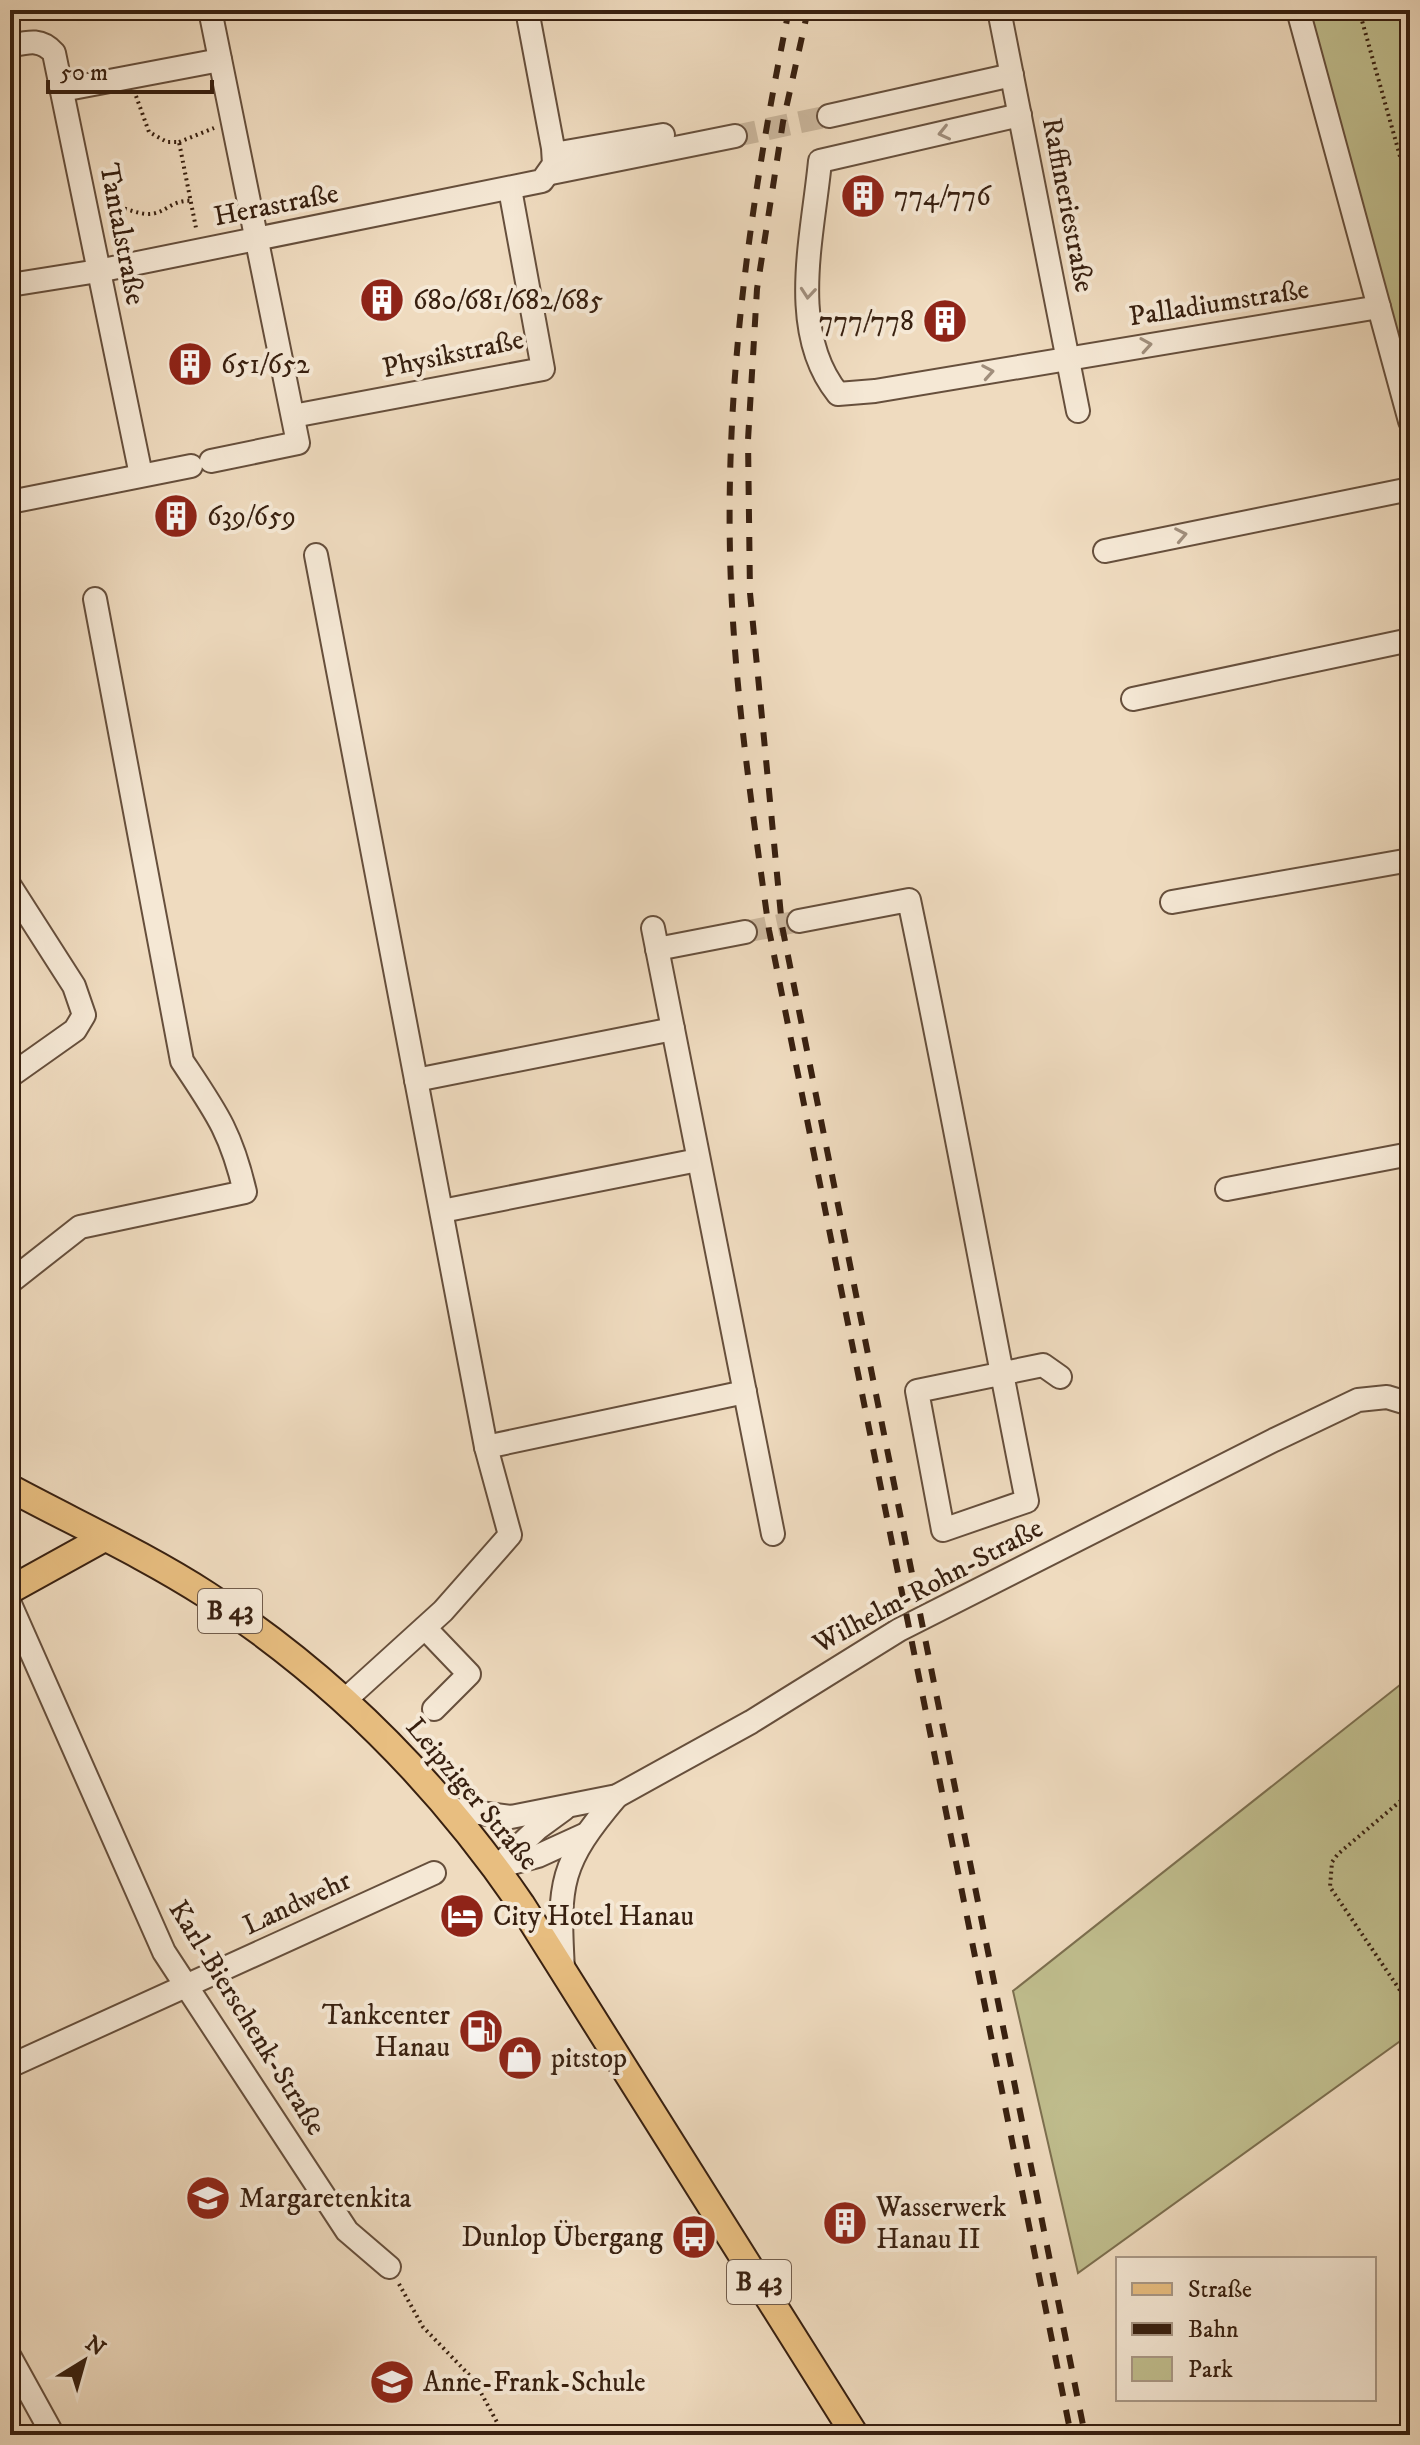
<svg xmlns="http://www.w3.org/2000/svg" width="1420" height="2445" viewBox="0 0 1420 2445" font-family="'IM FELL DW Pica',serif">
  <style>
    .green { fill: #c0be8e; stroke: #7c6f4f; stroke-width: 2 }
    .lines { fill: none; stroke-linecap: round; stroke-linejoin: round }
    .minor-tunnel { stroke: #cab69c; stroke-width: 22; stroke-dasharray: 22 11; stroke-linecap: butt }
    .minor-casing { stroke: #664f3c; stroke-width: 26 }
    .major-casing { stroke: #382010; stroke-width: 30 }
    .path { stroke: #382010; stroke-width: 4; stroke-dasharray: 2 4; stroke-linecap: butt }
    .minor { stroke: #f5e8d5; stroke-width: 22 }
    .major { stroke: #e8be80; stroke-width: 26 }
    .rail { stroke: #382010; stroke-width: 6; stroke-dasharray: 14 14; stroke-linecap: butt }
    .oneway { stroke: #a08e7c }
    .labels { text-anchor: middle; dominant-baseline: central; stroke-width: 8; stroke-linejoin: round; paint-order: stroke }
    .shield { fill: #f5e8d5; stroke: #715c4b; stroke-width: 2 }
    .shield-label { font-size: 26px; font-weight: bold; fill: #382010 }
    .poi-label { font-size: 28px; fill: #382010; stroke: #f5e8d5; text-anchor: start }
    .street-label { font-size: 28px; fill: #382010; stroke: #f5e8d5 }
  </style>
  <rect width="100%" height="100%" fill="#efdbbf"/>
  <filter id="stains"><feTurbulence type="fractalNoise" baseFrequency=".0025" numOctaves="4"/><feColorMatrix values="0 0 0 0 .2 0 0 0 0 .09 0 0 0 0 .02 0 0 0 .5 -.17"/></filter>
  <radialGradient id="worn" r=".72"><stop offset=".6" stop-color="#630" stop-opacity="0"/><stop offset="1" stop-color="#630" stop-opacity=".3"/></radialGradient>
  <g class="green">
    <polygon points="1305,10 1410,10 1410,370 1378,277"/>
    <polygon points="1410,1677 1410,2034 1078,2273 1013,1991"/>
  </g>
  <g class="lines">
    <g class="minor-tunnel">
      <polyline points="735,136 829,116"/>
      <polyline points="745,932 799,921"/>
    </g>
    <g class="minor-casing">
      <g id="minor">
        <polyline points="210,10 298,443 211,461"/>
        <polyline points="999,10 1078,411"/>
        <polyline points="1298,10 1410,421"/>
        <path d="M 10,46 C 28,42 41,38 54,53 L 141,475"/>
        <polyline points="62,90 220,60"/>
        <path d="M 1020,115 L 820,161 C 813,236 787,331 838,394 L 875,391 L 1379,307"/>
        <polyline points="829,116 1012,75"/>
        <polyline points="554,154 663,135"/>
        <polyline points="551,173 735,136"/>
        <polyline points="10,285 98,271 542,181 554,164 553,148 527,10"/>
        <polyline points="293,416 543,369 510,189"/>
        <polyline points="10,502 191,466"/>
        <polyline points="1105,551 1410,489"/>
        <polyline points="316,555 486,1447 745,1392"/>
        <polyline points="1133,699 1410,640"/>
        <polyline points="10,886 74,986 84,1015 75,1030 10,1076"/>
        <polyline points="1172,902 1410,860"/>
        <path d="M 799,921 L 909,900 C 951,1100 987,1301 1027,1501 L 943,1530 L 917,1391 L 1043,1365 L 1060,1377"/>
        <polyline points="653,928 773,1534"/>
        <polyline points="657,949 745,932"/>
        <polyline points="416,1080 673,1029"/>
        <polyline points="1227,1189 1410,1154"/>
        <polyline points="442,1211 698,1160"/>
        <path d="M 10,1282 L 80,1227 L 245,1192 C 231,1132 216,1112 182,1061 L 95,599"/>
        <polyline points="10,1604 164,1952 347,2231 389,2267"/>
        <polyline points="425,1628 469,1674 434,1709"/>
        <polyline points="345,1700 443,1611 510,1535 486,1447"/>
        <polyline points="449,1809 511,1817 617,1796 751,1722 899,1630 1274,1440 1358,1400 1387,1397 1410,1404"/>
        <polyline points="497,1867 538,1856 584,1835"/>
        <polyline points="496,1868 538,1828 564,1809"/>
        <path d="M 563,1969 C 558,1883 560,1863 617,1796"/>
        <polyline points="10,2066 434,1873"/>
        <polyline points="10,2357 53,2435"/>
      </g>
    </g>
    <g class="major-casing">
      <g id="major">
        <path d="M 10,1488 C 75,1523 145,1555 207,1595 C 332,1676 437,1782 521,1904 L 855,2435"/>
        <polyline points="10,1590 104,1538"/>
      </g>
    </g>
    <g class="path">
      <polyline points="1359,10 1410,192"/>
      <polyline points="136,96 149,132 167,142 179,142 196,228"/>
      <polyline points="179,142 214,128"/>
      <path d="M 107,206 C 120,205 133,213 147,214 C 164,215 172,199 191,201"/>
      <polyline points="1410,1793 1338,1854 1332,1862 1330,1887 1410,2005"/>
      <polyline points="399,2284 423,2327 474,2380 504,2435"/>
    </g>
    <use href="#minor" class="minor"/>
    <use href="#major" class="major"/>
    <g class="rail">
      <path d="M 789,10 C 749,205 721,406 732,605 C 738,715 754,822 769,930 L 1071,2435"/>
      <polyline points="808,10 783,122 757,289 748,440 750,593 782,926 1085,2435"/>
    </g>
  </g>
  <defs><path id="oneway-chevron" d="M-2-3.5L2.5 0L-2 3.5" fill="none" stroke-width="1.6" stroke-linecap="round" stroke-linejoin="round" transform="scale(2)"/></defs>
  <g class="oneway">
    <use href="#oneway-chevron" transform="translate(944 133) rotate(167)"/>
    <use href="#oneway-chevron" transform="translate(808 293) rotate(95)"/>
    <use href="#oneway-chevron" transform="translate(1146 345) rotate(-9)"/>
    <use href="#oneway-chevron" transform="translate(988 372) rotate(-10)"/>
    <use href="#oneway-chevron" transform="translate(1181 535) rotate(-11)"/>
  </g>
  <defs>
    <g id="building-disc" transform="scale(2.3)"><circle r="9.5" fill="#8f2418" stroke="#f5e8d5"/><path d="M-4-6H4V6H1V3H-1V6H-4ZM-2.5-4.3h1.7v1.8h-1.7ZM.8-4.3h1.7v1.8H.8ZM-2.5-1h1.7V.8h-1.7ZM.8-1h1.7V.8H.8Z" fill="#fff"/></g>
    <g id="hotel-disc" transform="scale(2.3)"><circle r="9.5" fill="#8f2418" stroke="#f5e8d5"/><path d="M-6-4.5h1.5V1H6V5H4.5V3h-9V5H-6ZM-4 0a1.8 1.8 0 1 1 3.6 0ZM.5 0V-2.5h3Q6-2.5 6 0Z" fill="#fff"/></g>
    <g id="fuel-disc" transform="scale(2.3)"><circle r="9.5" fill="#8f2418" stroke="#f5e8d5"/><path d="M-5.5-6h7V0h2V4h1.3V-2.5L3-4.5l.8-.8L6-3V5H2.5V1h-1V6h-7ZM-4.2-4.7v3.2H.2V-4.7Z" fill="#fff"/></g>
    <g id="shop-disc" transform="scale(2.3)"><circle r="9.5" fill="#8f2418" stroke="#f5e8d5"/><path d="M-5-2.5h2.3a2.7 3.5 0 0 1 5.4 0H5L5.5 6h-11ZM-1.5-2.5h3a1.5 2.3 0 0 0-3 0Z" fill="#fff"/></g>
    <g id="school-disc" transform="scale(2.3)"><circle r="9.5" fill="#8f2418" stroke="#f5e8d5"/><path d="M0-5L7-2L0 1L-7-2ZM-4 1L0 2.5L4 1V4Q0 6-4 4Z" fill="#fff"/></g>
    <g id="bus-disc" transform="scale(2.3)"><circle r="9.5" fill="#8f2418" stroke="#f5e8d5"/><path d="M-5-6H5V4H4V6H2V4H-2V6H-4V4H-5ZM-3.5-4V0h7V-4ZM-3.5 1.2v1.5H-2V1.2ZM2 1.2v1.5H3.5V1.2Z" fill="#fff"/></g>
  </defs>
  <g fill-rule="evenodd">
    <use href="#building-disc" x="863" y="196"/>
    <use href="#building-disc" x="382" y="300"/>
    <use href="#building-disc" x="945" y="321"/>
    <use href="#building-disc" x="190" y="364"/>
    <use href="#building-disc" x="176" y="516"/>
    <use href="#hotel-disc" x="462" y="1916"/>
    <use href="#fuel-disc" x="481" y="2031"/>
    <use href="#shop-disc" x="520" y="2058"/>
    <use href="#school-disc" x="208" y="2198"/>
    <use href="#building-disc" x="845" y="2223"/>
    <use href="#bus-disc" x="694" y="2237"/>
    <use href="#school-disc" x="392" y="2382"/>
  </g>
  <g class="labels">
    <g class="shield">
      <rect x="198" y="1589" width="64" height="44" rx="6"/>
      <rect x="727" y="2260" width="64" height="44" rx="6"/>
    </g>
    <g class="shield-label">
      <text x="230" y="1611">B 43</text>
      <text x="759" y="2282">B 43</text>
    </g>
    <g class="poi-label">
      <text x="894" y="196">774/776</text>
      <text x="413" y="300">680/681/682/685</text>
      <text x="914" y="321" text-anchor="end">777/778</text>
      <text x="221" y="364">651/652</text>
      <text x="207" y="516">639/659</text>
      <text x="493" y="1916">City Hotel Hanau</text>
      <text x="450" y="2015" text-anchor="end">Tankcenter<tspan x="450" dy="32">Hanau</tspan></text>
      <text x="551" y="2058">pitstop</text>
      <text x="239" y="2198">Margaretenkita</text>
      <text x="876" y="2207">Wasserwerk<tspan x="876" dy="32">Hanau II</tspan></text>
      <text x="663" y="2237" text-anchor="end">Dunlop Übergang</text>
      <text x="423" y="2382">Anne-Frank-Schule</text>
    </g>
    <g class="street-label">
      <text transform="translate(276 205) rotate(-11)">Herastraße</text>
      <text transform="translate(1068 205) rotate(79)">Raffineriestraße</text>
      <text transform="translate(122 234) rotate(79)">Tantalstraße</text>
      <text transform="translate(1219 303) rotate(-9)">Palladiumstraße</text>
      <text transform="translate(453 354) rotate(-12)">Physikstraße</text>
      <text transform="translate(928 1586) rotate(-28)">Wilhelm-Rohn-Straße</text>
      <text transform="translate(472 1794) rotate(50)">Leipziger Straße</text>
      <text transform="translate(297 1903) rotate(-25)">Landwehr</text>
      <text transform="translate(247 2018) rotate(58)">Karl-Bierschenk-Straße</text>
    </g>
  </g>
  <rect width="1420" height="2445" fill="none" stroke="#efdbbf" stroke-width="40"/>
  <rect x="12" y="12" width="1396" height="2421" fill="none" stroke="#382010" stroke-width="4"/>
  <rect x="20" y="20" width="1380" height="2405" fill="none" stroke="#382010" stroke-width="2"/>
  <rect x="1116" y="2257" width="260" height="144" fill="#f5e8d5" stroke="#a99886" stroke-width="2"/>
  <rect x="1132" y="2283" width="40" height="12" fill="#e8be80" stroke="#a99886" stroke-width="2"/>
  <text x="1188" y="2297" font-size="24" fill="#382010">Straße</text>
  <rect x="1132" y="2323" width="40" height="12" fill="#382010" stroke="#a99886" stroke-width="2"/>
  <text x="1188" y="2337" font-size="24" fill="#382010">Bahn</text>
  <rect x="1132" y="2357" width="40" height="24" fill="#c0be8e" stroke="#a99886" stroke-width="2"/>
  <text x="1188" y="2377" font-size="24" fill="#382010">Park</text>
  <g transform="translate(84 2361) rotate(37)" stroke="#f5e8d5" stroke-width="6" paint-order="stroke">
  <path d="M0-6L14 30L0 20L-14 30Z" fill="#382010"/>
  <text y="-12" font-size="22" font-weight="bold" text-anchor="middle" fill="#382010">N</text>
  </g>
  <path d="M48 80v12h164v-12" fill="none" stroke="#382010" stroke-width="4"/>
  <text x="60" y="80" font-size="24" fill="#382010" stroke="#f5e8d5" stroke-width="6" paint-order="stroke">50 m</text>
  <rect width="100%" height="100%" filter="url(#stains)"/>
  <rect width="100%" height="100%" fill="url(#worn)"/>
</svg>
